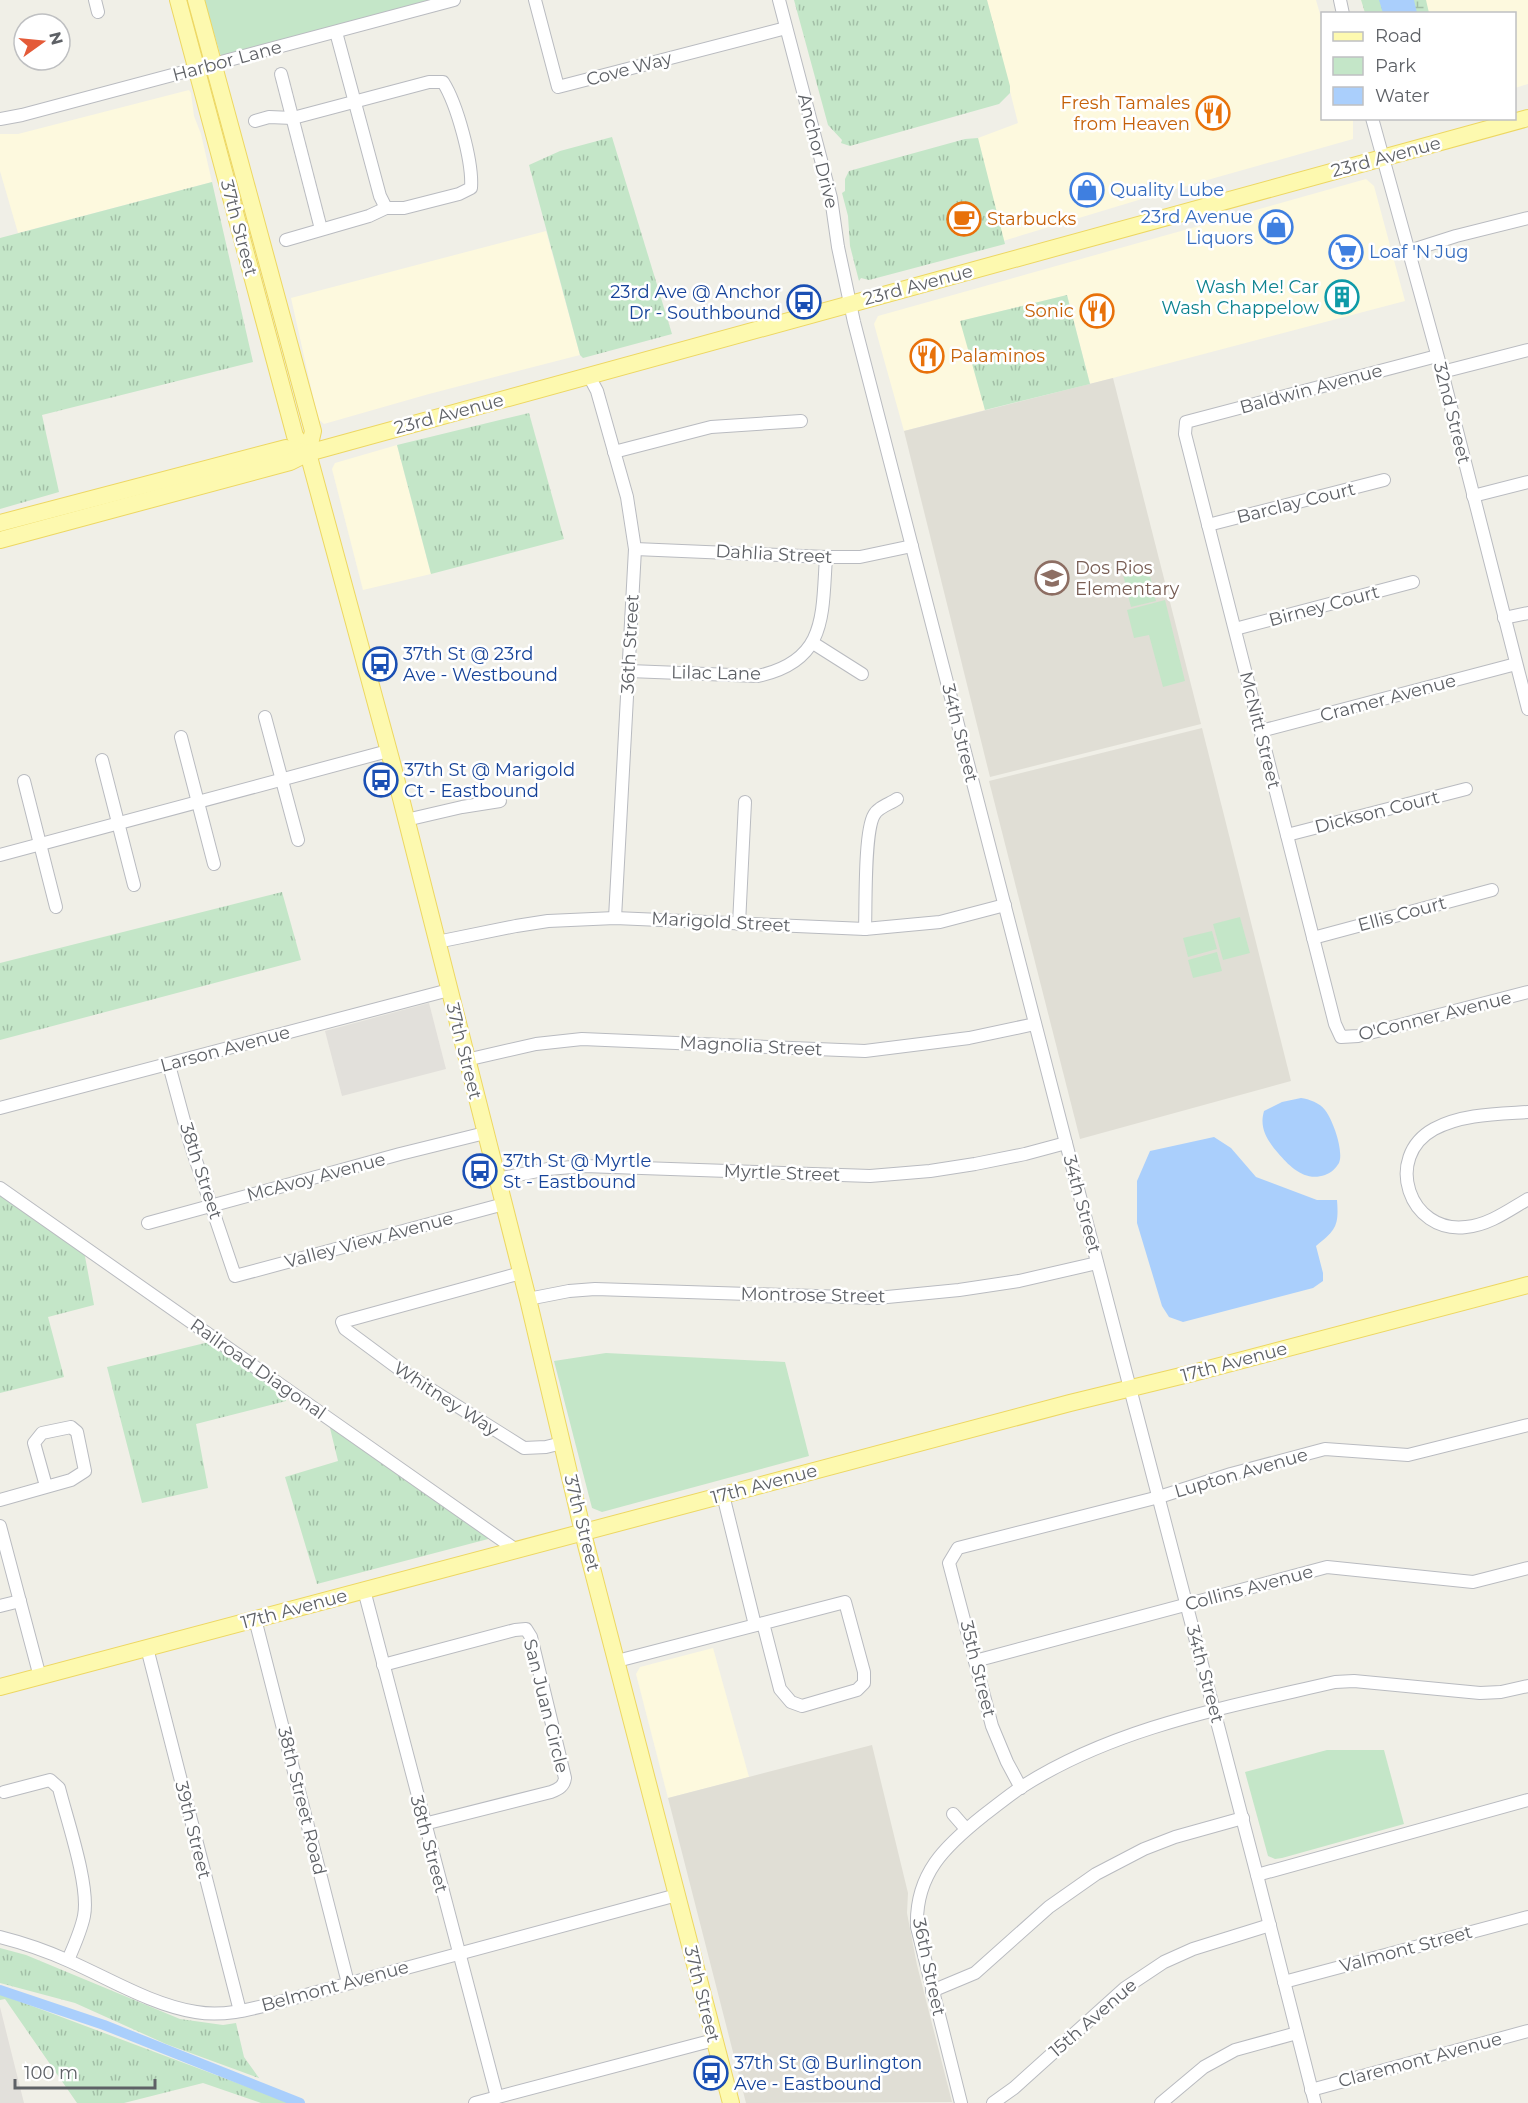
<svg xmlns="http://www.w3.org/2000/svg" width="1528" height="2103" viewBox="0 0 1528 2103" font-family="Montserrat,sans-serif">
  <style>
    .commercial { fill: #fdf9de }
    .industrial { fill: #e2e0db }
    .education { fill: #e0ded5 }
    .grass { fill: url(#grass-tufts) }
    .wetland { fill: url(#wetland-marsh) }
    .green { fill: #c4e6c8 }
    .water { fill: #aacffc }
    .lines { fill: none; stroke-linecap: round; stroke-linejoin: round }
    .canal { stroke: #aacffc; stroke-width: 10 }
    .minor-casing { stroke: #b9bbc0; stroke-width: 14 }
    .major-casing { stroke: #edd762; stroke-width: 18 }
    .minor { stroke: #fff; stroke-width: 12 }
    .major { stroke: #fdf9af; stroke-width: 16 }
    .labels { text-anchor: middle; dominant-baseline: central; stroke-width: 5; stroke-linejoin: round; paint-order: stroke }
    .street-label { font-size: 18px; fill: #5e6166; stroke: #fff }
    .food-label { font-size: 18px; fill: #c56008; stroke: #fff; text-anchor: end }
    .shop-label { font-size: 18px; fill: #366cbe; stroke: #fff; text-anchor: start }
    .culture-label { font-size: 18px; fill: #0d838f; stroke: #fff; text-anchor: end }
    .transit-label { font-size: 18px; fill: #164399; stroke: #fff; text-anchor: start }
    .education-label { font-size: 18px; fill: #785e54; stroke: #fff; text-anchor: start }
  </style>
  <defs>
    <pattern id="grass-tufts" width="24" height="20" patternUnits="userSpaceOnUse" patternTransform="scale(1.5)"><rect width="24" height="20" fill="#c4e6c8"/><path d="M3 7l-1-3M5 7V3M7 7l1-3M15 17l-1-3M17 17v-4M19 17l1-3" fill="none" stroke="#a2bea6"/></pattern>
    <pattern id="wetland-marsh" width="20" height="14" patternUnits="userSpaceOnUse" patternTransform="scale(1.5)"><rect width="20" height="14" fill="#c4e6c8"/><path d="M1 5h8M5 5V1M11 12h8M15 12V8" fill="none" stroke="#a2bea6"/></pattern>
  </defs>
  <rect width="100%" height="100%" fill="#f0efe7"/>
  <g class="commercial">
    <polygon points="987,0 1316,0 1322,21 1322,118 1353,119 1353,139 1165,192 1003,241 978,138 1018,123"/>
    <polygon points="1361,0 1528,0 1528,84 1515,88 1514,14 1365,13"/>
    <polygon points="189,90 191,93 194,116 201,134 212,182 18,233 0,171 0,134 18,134"/>
    <polygon points="1366,179 1374,186 1405,301 1090,384 1067,295 961,321 985,410 904,431 874,324 878,316"/>
    <polygon points="546,231 580,355 429,394 324,424 318,419 291,298"/>
    <polygon points="397,445 431,574 363,590 332,469 335,463"/>
    <polygon points="713,1648 749,1777 668,1798 636,1674 640,1667"/>
  </g>
  <g class="industrial">
    <polygon points="429,1003 446,1069 342,1096 325,1031"/>
    <polygon points="0,2007 24,2103 0,2103"/>
  </g>
  <g class="education">
    <polygon points="1113,378 1201,724 990,777 904,431"/>
    <polygon points="1202,728 1291,1081 1080,1139 989,781"/>
    <polygon points="872,1745 908,1893 907,1913 917,1965 952,2102 746,2103 668,1798"/>
  </g>
  <g class="grass">
    <polygon points="794,0 987,0 1010,86 1010,93 999,104 850,146 841,143 842,140 828,125"/>
    <polygon points="612,137 672,334 583,358 580,355 529,165 560,151"/>
    <polygon points="978,138 1005,244 869,280 861,278 859,281 850,246 848,216 842,193 845,191 845,179 849,171 965,139"/>
    <polygon points="212,182 253,362 42,415 59,492 0,509 0,238"/>
    <polygon points="1067,295 1090,384 985,410 960,321"/>
    <polygon points="529,413 564,539 431,574 397,445"/>
    <polygon points="282,892 301,960 0,1040 0,963"/>
    <polygon points="0,1194 84,1251 94,1305 48,1317 64,1377 0,1393"/>
    <polygon points="209,1342 284,1393 286,1401 196,1424 208,1488 142,1503 107,1367"/>
    <polygon points="329,1424 492,1538 317,1584 285,1477 338,1461"/>
    <polygon points="0,1948 26,1955 180,2019 223,2025 236,2023 244,2057 259,2078 166,2044 75,2003 0,1983"/>
    <polygon points="0,1994 291,2103 261,2103 203,2083 124,2103 77,2103 5,1999 0,2000"/>
  </g>
  <polygon class="wetland" points="1361,0 1426,0 1429,13 1365,13"/>
  <g class="green">
    <polygon points="204,0 436,0 221,57"/>
    <polygon points="1148,568 1152,584 1127,590 1123,575"/>
    <polygon points="1152,586 1156,601 1131,607 1127,592"/>
    <polygon points="1165,600 1185,681 1163,687 1149,635 1134,638 1127,610"/>
    <polygon points="1240,917 1250,953 1223,960 1213,924"/>
    <polygon points="1212,931 1217,949 1188,957 1183,938"/>
    <polygon points="1217,952 1222,971 1193,978 1188,960"/>
    <polygon points="606,1353 785,1362 809,1456 602,1512 592,1508 554,1361"/>
    <polygon points="1327,1750 1384,1750 1404,1824 1282,1858 1275,1859 1268,1856 1245,1772"/>
  </g>
  <g class="water">
    <polygon points="1379,0 1414,0 1417,13 1383,13"/>
    <path d="M 1301,1098 C 1309,1099 1320,1103 1325,1110 C 1333,1120 1344,1151 1339,1163 C 1336,1168 1331,1173 1325,1175 C 1305,1182 1290,1167 1278,1153 C 1267,1140 1259,1128 1264,1111 L 1282,1102 Z"/>
    <path d="M 1214,1137 L 1231,1148 L 1256,1177 L 1317,1200 L 1337,1200 C 1339,1226 1336,1230 1316,1246 L 1323,1273 L 1323,1281 L 1313,1288 L 1183,1322 L 1169,1317 L 1162,1306 L 1137,1223 L 1137,1181 L 1150,1151 Z"/>
  </g>
  <g class="lines">
    <polyline class="canal" points="0,1990 104,2025 300,2103"/>
    <g class="minor-casing">
      <g id="minor">
        <polyline points="95,0 98,12"/>
        <polyline points="535,0 558,87 786,28"/>
        <polyline points="779,0 831,198 838,247 854,322 1066,1143 1257,1875 1315,2103"/>
        <polyline points="1340,0 1343,14"/>
        <polyline points="336,32 380,196 386,208"/>
        <polyline points="281,74 321,229"/>
        <polyline points="1372,118 1442,372 1528,709"/>
        <polyline points="0,119 22,115 454,0"/>
        <path d="M 255,121 L 269,117 L 293,118 L 429,82 L 443,82 C 457,104 473,162 471,188 L 459,194 L 404,208 L 386,208 L 369,216 L 286,240"/>
        <polyline points="1409,251 1456,236 1528,218"/>
        <polyline points="1437,356 1186,422 1185,434 1335,1024 1341,1037 1358,1036 1528,992"/>
        <polyline points="1442,372 1528,350"/>
        <polyline points="589,376 597,391 627,497 635,549 615,918"/>
        <polyline points="614,452 711,427 801,421"/>
        <polyline points="1473,496 1528,482"/>
        <polyline points="1208,525 1384,480"/>
        <polyline points="635,549 826,557 860,557 912,546"/>
        <polyline points="1504,618 1528,613"/>
        <polyline points="1235,629 1413,582"/>
        <polyline points="813,643 862,674"/>
        <path d="M 629,671 L 758,676 C 827,661 822,616 826,557"/>
        <polyline points="265,717 298,840"/>
        <polyline points="1261,731 1516,664"/>
        <polyline points="181,737 214,864"/>
        <polyline points="102,760 134,885"/>
        <polyline points="24,781 56,907"/>
        <polyline points="406,820 462,807 500,801"/>
        <polyline points="1287,835 1466,789"/>
        <polyline points="0,855 388,751"/>
        <polyline points="739,924 745,802"/>
        <path d="M 865,929 C 866,906 864,832 874,815 C 878,807 890,804 897,799"/>
        <polyline points="1313,938 1492,890"/>
        <polyline points="437,942 516,926 548,921 615,918 865,929 940,922 1005,905"/>
        <polyline points="466,1060 536,1044 582,1039 865,1051 969,1038 1035,1024"/>
        <polyline points="169,1065 190,1143 235,1276 504,1204"/>
        <polyline points="0,1108 449,990"/>
        <path d="M 1528,1112 C 1497,1114 1462,1114 1434,1129 C 1383,1157 1409,1234 1466,1227 C 1489,1225 1509,1210 1528,1199"/>
        <polyline points="497,1179 548,1169 584,1166 870,1176 930,1171 975,1164 1025,1154 1066,1143"/>
        <polyline points="0,1188 516,1550"/>
        <polyline points="148,1223 400,1154 485,1133"/>
        <polyline points="521,1273 342,1322 345,1329 403,1372 524,1448 546,1447 562,1443"/>
        <polyline points="528,1299 569,1291 595,1289 877,1298 959,1290 1019,1281 1097,1263"/>
        <polyline points="723,1495 755,1625"/>
        <polyline points="0,1500 71,1480 85,1471 77,1432 71,1427 42,1433 34,1443 46,1486"/>
        <polyline points="0,1526 40,1677"/>
        <polyline points="364,1590 497,2097"/>
        <polyline points="0,1606 20,1601"/>
        <polyline points="255,1619 348,1983"/>
        <polyline points="147,1648 240,2011"/>
        <polyline points="617,1661 845,1602 864,1672 864,1683 857,1690 802,1706 791,1702 780,1689 763,1623"/>
        <polyline points="975,1661 1327,1567 1473,1582 1528,1568"/>
        <path d="M 383,1665 L 515,1630 L 526,1629 L 531,1637 L 565,1778 C 564,1786 559,1789 551,1792 L 424,1824"/>
        <polyline points="1021,1788 1007,1762 992,1726 949,1563 958,1548 1159,1497 1231,1474 1325,1449 1408,1455 1528,1425"/>
        <path d="M 4,1792 L 50,1780 L 59,1788 C 67,1820 90,1886 84,1916 C 81,1931 74,1946 68,1960"/>
        <polyline points="953,1814 966,1829"/>
        <polyline points="1257,1875 1528,1800"/>
        <path d="M 0,1937 C 24,1943 47,1951 69,1961 C 110,1979 152,2005 196,2012 C 228,2018 261,2006 291,1999 L 677,1895"/>
        <polyline points="1284,1982 1528,1917"/>
        <polyline points="932,1991 975,1973 1049,1907 1096,1874 1144,1849 1175,1837 1243,1818"/>
        <polyline points="1311,2090 1528,2031"/>
        <polyline points="475,2103 714,2040"/>
        <path d="M 961,2103 L 917,1927 C 915,1874 945,1846 984,1815 C 996,1806 1008,1796 1020,1788 C 1114,1727 1228,1707 1335,1682 L 1354,1681 L 1480,1693 L 1501,1692 L 1528,1686"/>
        <polyline points="993,2103 1014,2088 1125,1988 1164,1962 1193,1949 1270,1925"/>
        <polyline points="1161,2103 1204,2067 1235,2050 1297,2033"/>
      </g>
    </g>
    <g class="major-casing">
      <g id="major">
        <polyline points="178,0 295,436 308,453 391,759 528,1299 586,1545 731,2103"/>
        <polyline points="196,0 313,431 308,453"/>
        <polyline points="0,523 286,448 308,453"/>
        <polyline points="0,540 290,462 308,453 1528,118"/>
        <polyline points="0,1687 1070,1403 1193,1373 1528,1285"/>
      </g>
    </g>
    <use href="#minor" class="minor"/>
    <use href="#major" class="major"/>
  </g>
  <defs>
    <g id="restaurant-ring" transform="scale(1.725)"><circle r="9.5" fill="#fff" stroke="#e8710a" stroke-width="1.5"/><path d="M-5-6h1v4h1v-4h1v4h1v-4h1v5L-1.5 .5V6h-2V.5L-5-1ZM5-6V6H3V1.5H1.5Q1.5-4 5-6Z" fill="#e8710a"/></g>
    <g id="shop-ring" transform="scale(1.725)"><circle r="9.5" fill="#fff" stroke="#3f7fe0" stroke-width="1.5"/><path d="M-5-2.5h2.3a2.7 3.5 0 0 1 5.4 0H5L5.5 6h-11ZM-1.5-2.5h3a1.5 2.3 0 0 0-3 0Z" fill="#3f7fe0"/></g>
    <g id="cafe-ring" transform="scale(1.725)"><circle r="9.5" fill="#fff" stroke="#e8710a" stroke-width="1.5"/><path d="M-5.5-4.5H6V0H3Q3 3.5 0 3.5H-2.5Q-5.5 3.5-5.5 0ZM3-3.2v2h1.7v-2ZM-6 4.5H4V6H-6Z" fill="#e8710a"/></g>
    <g id="supermarket-ring" transform="scale(1.725)"><circle r="9.5" fill="#fff" stroke="#3f7fe0" stroke-width="1.5"/><path d="M-6-5.5h2.5l.6 2H6L4.5 2H-2.5L-4.4-4H-6ZM-1.5 3.2a1.3 1.3 0 1 0 .1 0ZM3 3.2a1.3 1.3 0 1 0 .1 0Z" fill="#3f7fe0"/></g>
    <g id="building-ring" transform="scale(1.725)"><circle r="9.5" fill="#fff" stroke="#0f9aa8" stroke-width="1.5"/><path d="M-4-6H4V6H1V3H-1V6H-4ZM-2.5-4.3h1.7v1.8h-1.7ZM.8-4.3h1.7v1.8H.8ZM-2.5-1h1.7V.8h-1.7ZM.8-1h1.7V.8H.8Z" fill="#0f9aa8"/></g>
    <g id="bus-ring" transform="scale(1.725)"><circle r="9.5" fill="#fff" stroke="#1a4fb4" stroke-width="1.5"/><path d="M-5-6H5V4H4V6H2V4H-2V6H-4V4H-5ZM-3.5-4V0h7V-4ZM-3.5 1.2v1.5H-2V1.2ZM2 1.2v1.5H3.5V1.2Z" fill="#1a4fb4"/></g>
    <g id="school-ring" transform="scale(1.725)"><circle r="9.5" fill="#fff" stroke="#8d6e63" stroke-width="1.5"/><path d="M0-5L7-2L0 1L-7-2ZM-4 1L0 2.5L4 1V4Q0 6-4 4Z" fill="#8d6e63"/></g>
  </defs>
  <g fill-rule="evenodd">
    <use href="#restaurant-ring" x="1213" y="113"/>
    <use href="#shop-ring" x="1087" y="190"/>
    <use href="#cafe-ring" x="964" y="219"/>
    <use href="#shop-ring" x="1276" y="227"/>
    <use href="#supermarket-ring" x="1346" y="252"/>
    <use href="#building-ring" x="1342" y="297"/>
    <use href="#bus-ring" x="804" y="302"/>
    <use href="#restaurant-ring" x="1097" y="311"/>
    <use href="#restaurant-ring" x="927" y="356"/>
    <use href="#school-ring" x="1052" y="578"/>
    <use href="#bus-ring" x="380" y="664"/>
    <use href="#bus-ring" x="381" y="780"/>
    <use href="#bus-ring" x="480" y="1171"/>
    <use href="#bus-ring" x="711" y="2073"/>
  </g>
  <g class="labels">
    <g class="street-label">
      <text transform="translate(227 61) rotate(-15)">Harbor Lane</text>
      <text transform="translate(629 69) rotate(-15)">Cove Way</text>
      <text transform="translate(818 151) rotate(76)">Anchor Drive</text>
      <text transform="translate(1386 157) rotate(-15)">23rd Avenue</text>
      <text transform="translate(239 228) rotate(75)">37th Street</text>
      <text transform="translate(918 285) rotate(-15)">23rd Avenue</text>
      <text transform="translate(1311 389) rotate(-15)">Baldwin Avenue</text>
      <text transform="translate(1452 413) rotate(76)">32nd Street</text>
      <text transform="translate(449 414) rotate(-15)">23rd Avenue</text>
      <text transform="translate(1296 503) rotate(-14)">Barclay Court</text>
      <text transform="translate(774 554) rotate(3)">Dahlia Street</text>
      <text transform="translate(1324 606) rotate(-15)">Birney Court</text>
      <text transform="translate(630 644) rotate(-87)">36th Street</text>
      <text transform="translate(716 673) rotate(1)">Lilac Lane</text>
      <text transform="translate(1388 698) rotate(-15)">Cramer Avenue</text>
      <text transform="translate(1260 730) rotate(76)">McNitt Street</text>
      <text transform="translate(960 733) rotate(76)">34th Street</text>
      <text transform="translate(1377 812) rotate(-14)">Dickson Court</text>
      <text transform="translate(1402 914) rotate(-15)">Ellis Court</text>
      <text transform="translate(721 922) rotate(3)">Marigold Street</text>
      <text transform="translate(1435 1016) rotate(-14)">O'Conner Avenue</text>
      <text transform="translate(751 1046) rotate(3)">Magnolia Street</text>
      <text transform="translate(225 1049) rotate(-15)">Larson Avenue</text>
      <text transform="translate(464 1051) rotate(76)">37th Street</text>
      <text transform="translate(201 1171) rotate(72)">38th Street</text>
      <text transform="translate(782 1173) rotate(2)">Myrtle Street</text>
      <text transform="translate(316 1177) rotate(-15)">McAvoy Avenue</text>
      <text transform="translate(1082 1204) rotate(75)">34th Street</text>
      <text transform="translate(369 1240) rotate(-15)">Valley View Avenue</text>
      <text transform="translate(813 1295) rotate(1)">Montrose Street</text>
      <text transform="translate(1234 1362) rotate(-15)">17th Avenue</text>
      <text transform="translate(258 1369) rotate(35)">Railroad Diagonal</text>
      <text transform="translate(446 1399) rotate(33)">Whitney Way</text>
      <text transform="translate(1241 1473) rotate(-16)">Lupton Avenue</text>
      <text transform="translate(764 1484) rotate(-15)">17th Avenue</text>
      <text transform="translate(582 1523) rotate(76)">37th Street</text>
      <text transform="translate(1249 1588) rotate(-15)">Collins Avenue</text>
      <text transform="translate(294 1609) rotate(-15)">17th Avenue</text>
      <text transform="translate(978 1669) rotate(76)">35th Street</text>
      <text transform="translate(1205 1674) rotate(75)">34th Street</text>
      <text transform="translate(546 1706) rotate(76)">San Juan Circle</text>
      <text transform="translate(302 1801) rotate(76)">38th Street Road</text>
      <text transform="translate(193 1830) rotate(76)">39th Street</text>
      <text transform="translate(429 1844) rotate(75)">38th Street</text>
      <text transform="translate(1406 1949) rotate(-15)">Valmont Street</text>
      <text transform="translate(929 1967) rotate(78)">36th Street</text>
      <text transform="translate(335 1986) rotate(-15)">Belmont Avenue</text>
      <text transform="translate(702 1994) rotate(76)">37th Street</text>
      <text transform="translate(1093 2018) rotate(-41)">15th Avenue</text>
      <text transform="translate(1420 2060) rotate(-15)">Claremont Avenue</text>
    </g>
    <g class="food-label">
      <text x="1190" y="103">Fresh Tamales<tspan x="1190" dy="21">from Heaven</tspan></text>
      <text x="987" y="219" text-anchor="start">Starbucks</text>
      <text x="1074" y="311">Sonic</text>
      <text x="950" y="356" text-anchor="start">Palaminos</text>
    </g>
    <g class="shop-label">
      <text x="1110" y="190">Quality Lube</text>
      <text x="1253" y="217" text-anchor="end">23rd Avenue<tspan x="1253" dy="21">Liquors</tspan></text>
      <text x="1369" y="252">Loaf 'N Jug</text>
    </g>
    <g class="culture-label">
      <text x="1319" y="287">Wash Me! Car<tspan x="1319" dy="21">Wash Chappelow</tspan></text>
    </g>
    <g class="transit-label">
      <text x="781" y="292" text-anchor="end">23rd Ave @ Anchor<tspan x="781" dy="21">Dr - Southbound</tspan></text>
      <text x="403" y="654">37th St @ 23rd<tspan x="403" dy="21">Ave - Westbound</tspan></text>
      <text x="404" y="770">37th St @ Marigold<tspan x="404" dy="21">Ct - Eastbound</tspan></text>
      <text x="503" y="1161">37th St @ Myrtle<tspan x="503" dy="21">St - Eastbound</tspan></text>
      <text x="734" y="2063">37th St @ Burlington<tspan x="734" dy="21">Ave - Eastbound</tspan></text>
    </g>
    <g class="education-label">
      <text x="1075" y="568">Dos Rios<tspan x="1075" dy="21">Elementary</tspan></text>
    </g>
  </g>
  <rect x="1321" y="12" width="195" height="108" fill="#ffffff" stroke="#bfc0c2" stroke-width="1.5"/>
  <rect x="1333" y="32" width="30" height="9" fill="#fdf9af" stroke="#bfc0c2" stroke-width="1.5"/>
  <text x="1375" y="42" font-size="18" fill="#5e6166">Road</text>
  <rect x="1333" y="57" width="30" height="18" fill="#c4e6c8" stroke="#bfc0c2" stroke-width="1.5"/>
  <text x="1375" y="72" font-size="18" fill="#5e6166">Park</text>
  <rect x="1333" y="87" width="30" height="18" fill="#aacffc" stroke="#bfc0c2" stroke-width="1.5"/>
  <text x="1375" y="102" font-size="18" fill="#5e6166">Water</text>
  <g transform="translate(42 42) rotate(75)"><circle r="28" fill="#ffffff" stroke="#bfc0c2" stroke-width="1.5"/>
  <path d="M0-4.5L10 22L0 15L-10 22Z" fill="#e45a38"/>
  <text y="-9" font-size="16" font-weight="bold" text-anchor="middle" fill="#5e6166">N</text>
  </g>
  <path d="M15 2079v9h140v-9" fill="none" stroke="#5e6166" stroke-width="3"/>
  <text x="24" y="2079" font-size="18" fill="#5e6166" stroke="#ffffff" stroke-width="4.5" paint-order="stroke">100 m</text>
</svg>
